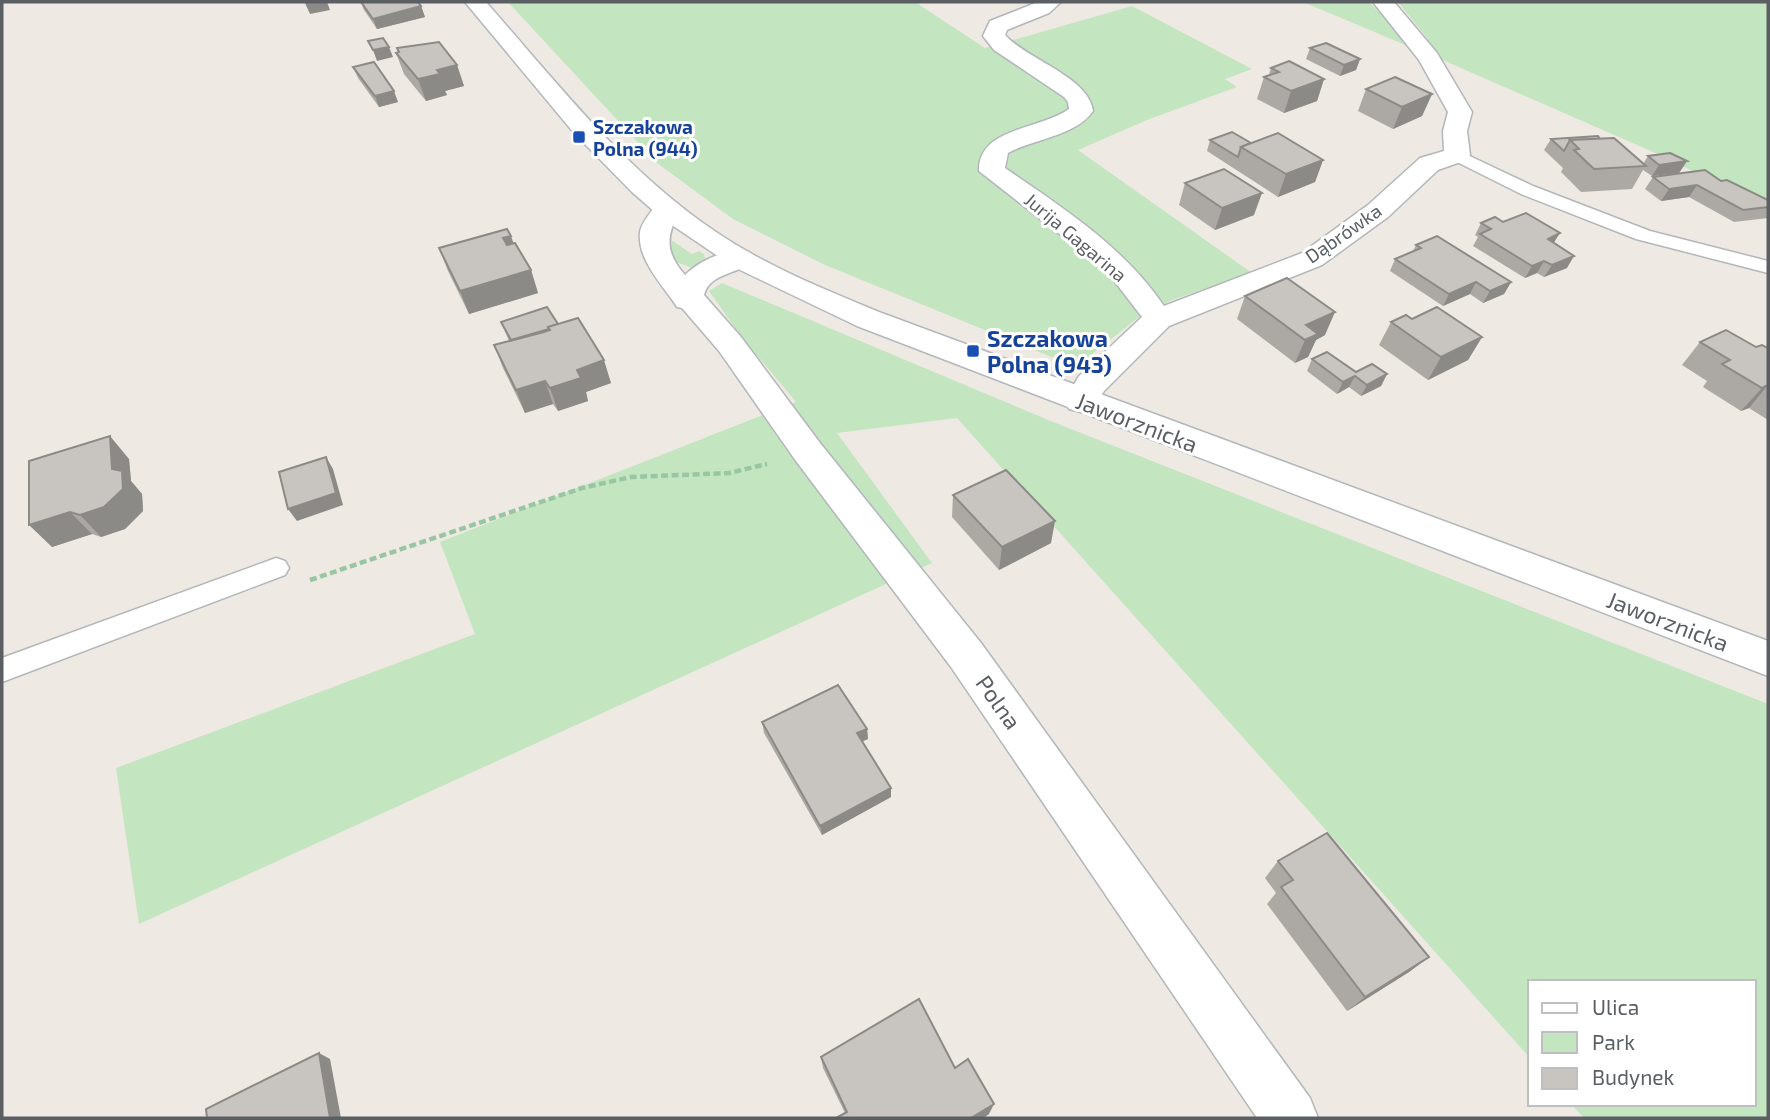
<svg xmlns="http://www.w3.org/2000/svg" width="1770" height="1120" viewBox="0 0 1770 1120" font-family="'Exo 2',sans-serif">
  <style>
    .green { fill: #c3e5c0 }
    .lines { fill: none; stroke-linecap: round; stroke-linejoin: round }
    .lane-casing { stroke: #b3b6ba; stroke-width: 3 }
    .street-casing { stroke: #b3b6ba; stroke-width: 3 }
    .secondary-casing { stroke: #b4b8bd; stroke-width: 3 }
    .path { stroke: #99c6a2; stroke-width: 4.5; stroke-dasharray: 7 3.5; stroke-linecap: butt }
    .lane { fill: #fff; fill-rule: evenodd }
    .street { fill: #fff; fill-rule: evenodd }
    .secondary { fill: #fff; fill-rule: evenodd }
    .wall { fill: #aca9a5 }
    .shaded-wall { fill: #8c8a86 }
    .building { fill: #c8c5c0; stroke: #8c8a86; stroke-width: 2 }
    .transit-dot { fill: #1a4fb4; stroke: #fff; stroke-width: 2.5 }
    .labels { text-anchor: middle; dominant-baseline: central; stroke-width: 6; stroke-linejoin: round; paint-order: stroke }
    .far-transit-label { font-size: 19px; font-weight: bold; fill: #164399; stroke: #fff; text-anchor: start }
    .far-street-label { font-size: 19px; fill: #5b5f63; stroke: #fff }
    .transit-label { font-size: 23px; font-weight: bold; fill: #164399; stroke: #fff; text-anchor: start }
    .street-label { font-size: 23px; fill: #5b5f63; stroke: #fff }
  </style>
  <rect width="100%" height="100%" fill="#eeeae3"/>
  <g class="green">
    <polygon points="508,2 915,2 985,48 1132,6 1252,69 1225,79 1237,87 1147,120 1078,150 1252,273 1172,300 1139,317 1076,367 825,265 733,219 657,163"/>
    <polygon points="1303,2 1369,2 1415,49"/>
    <polygon points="1398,2 1768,2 1768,208 1660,155 1438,58 1427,38"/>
    <polygon points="670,239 692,254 699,251 704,254 705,259 702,265 690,267 676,262 666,244"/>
    <polygon points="722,283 1053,422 1768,704 1768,1118 1584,1118 1571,1104 1754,1104 1754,982 1530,982 1530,1058 957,418 837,433 932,563 139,924 116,768 475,634 440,542 796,402 740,335 709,291"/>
  </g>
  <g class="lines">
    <g class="lane-casing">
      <g id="lane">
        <polygon points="1457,150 1533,186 1650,231 1768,261 1768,273 1636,239 1521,194 1451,159 1448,155"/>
        <polygon points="276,558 285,561 289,568 285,575 2,682 2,658"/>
      </g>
    </g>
    <g class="street-casing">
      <g id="street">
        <path d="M 1038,2 L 1061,2 L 1049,13 L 1007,30 L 1005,35 C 1028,60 1089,77 1093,111 C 1076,136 1033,139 1008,153 L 1005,168 C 1063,208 1124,247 1164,306 L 1302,253 L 1368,205 L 1420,158 L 1444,151 L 1443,131 L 1448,112 L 1419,60 L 1373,2 L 1394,2 L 1437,53 L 1472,112 L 1467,131 L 1470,155 L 1466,160 L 1438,170 L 1388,217 L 1322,265 L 1169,326 L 1104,391 L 1093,409 L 1081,412 L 1069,409 L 1064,401 L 1079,376 L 1142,317 L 1115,282 L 1095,262 L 979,171 C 978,127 1040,130 1069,109 L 1068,102 L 1064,97 L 994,50 L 983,36 L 990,21 Z"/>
        <path d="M 667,201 L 677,203 L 681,209 C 666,235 664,251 685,275 C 700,260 729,247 749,252 L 753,258 C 741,276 710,271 704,295 L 741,337 L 820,443 L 981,643 L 1310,1098 L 1318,1118 L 1257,1118 L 951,667 L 796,461 L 719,351 L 682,308 L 677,307 C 664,286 637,261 640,232 C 641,223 652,211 657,203 Z"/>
      </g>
    </g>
    <g class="secondary-casing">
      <path id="secondary" d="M 465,2 L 486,2 C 557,83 625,171 716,232 C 766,266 824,289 879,312 L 1768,641 L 1768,676 L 857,326 L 734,267 L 663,219 L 632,192 L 574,133 Z"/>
    </g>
    <polyline class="path" points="310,580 582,488 631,477 729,473 767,464"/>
    <use href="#lane" class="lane"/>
    <use href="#street" class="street"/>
    <use href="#secondary" class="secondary"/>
  </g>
  <g class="wall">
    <polygon points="361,2 418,2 421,6 425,17 377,29 364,10"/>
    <polygon points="397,48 457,65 464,86 445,91 447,95 426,101 404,74 396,53 398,52"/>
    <polygon points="1310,48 1360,59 1356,70 1340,76 1306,59"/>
    <polygon points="353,67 398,102 379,107 358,78"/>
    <polygon points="1271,68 1324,79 1317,101 1284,113 1257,99 1264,77 1269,75"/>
    <polygon points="1366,89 1432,94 1422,116 1393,129 1358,111"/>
    <polygon points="1551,139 1600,139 1643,164 1648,156 1687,161 1679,173 1652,176 1643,170 1632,189 1581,192 1561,172 1563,168 1544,150"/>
    <polygon points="1210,140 1251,143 1323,160 1315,182 1278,197 1207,151"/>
    <polygon points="1653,177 1721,181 1768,200 1768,218 1734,222 1689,197 1661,201 1645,189"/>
    <polygon points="1185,183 1254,215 1215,230 1179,205"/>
    <polygon points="1503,222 1554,243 1567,268 1544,277 1537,273 1525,278 1473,246 1478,237 1475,235 1481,223"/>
    <polygon points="514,243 531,270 538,293 469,314 448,271 439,248"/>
    <polygon points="1416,245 1511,282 1504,294 1483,303 1470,294 1443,306 1390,271 1395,259 1413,251"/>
    <polygon points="1245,296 1325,335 1316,340 1308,357 1295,363 1237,319"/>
    <polygon points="1412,319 1482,337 1468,360 1428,380 1379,345 1391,322"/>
    <polygon points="501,322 558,324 611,383 586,392 588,401 558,411 553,404 525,413 503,368 494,345 509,341"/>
    <polygon points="1700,342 1768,348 1768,420 1749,408 1741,411 1703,387 1707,381 1682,365"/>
    <polygon points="1312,359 1356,372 1387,374 1381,386 1361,396 1349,387 1337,394 1307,371"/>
    <polygon points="129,459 131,481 142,494 143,511 125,529 101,537 92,534 52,547 29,461"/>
    <polygon points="953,495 1051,543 999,570 952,517"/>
    <polygon points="762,722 867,729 868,739 862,741 891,797 822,835 764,733"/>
    <polygon points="1278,861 1429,957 1409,972 1347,1011 1267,904 1276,893 1265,878"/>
    <polygon points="821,1057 955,1068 989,1114 983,1118 836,1118 845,1113 823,1068"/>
  </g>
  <g class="shaded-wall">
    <polygon points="314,2 327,2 330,10 310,14 305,3"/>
    <polygon points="421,6 425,17 377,29 373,19"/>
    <polygon points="389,47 393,57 377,61 373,50"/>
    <polygon points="1360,59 1356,70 1340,76 1344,65"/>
    <polygon points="457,65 464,86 445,91 447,95 426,101 418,79 437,70"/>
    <polygon points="1324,79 1317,101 1284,113 1291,91"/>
    <polygon points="394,91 398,102 379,107 375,96"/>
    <polygon points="1432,94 1422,116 1393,129 1402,107"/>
    <polygon points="1323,160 1315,182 1278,197 1286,174"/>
    <polygon points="1687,161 1679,173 1652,176 1659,165"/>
    <polygon points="1697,185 1689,197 1661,201 1669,189"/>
    <polygon points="1262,193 1254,215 1215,230 1222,208"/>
    <polygon points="1560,233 1553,244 1548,239"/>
    <polygon points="511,236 519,259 511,261 503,238"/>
    <polygon points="1574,256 1567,268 1544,277 1552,265"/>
    <polygon points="1544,261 1537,273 1525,278 1532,266"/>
    <polygon points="531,270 538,293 469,314 460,291"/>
    <polygon points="1476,282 1470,294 1443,306 1449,294"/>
    <polygon points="1511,282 1504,294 1483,303 1490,291"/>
    <polygon points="1335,312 1325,335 1316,340 1308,357 1295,363 1305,340 1306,325"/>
    <polygon points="1482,337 1468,360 1428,380 1441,357"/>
    <polygon points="604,360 611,383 586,392 588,401 558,411 550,388 577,370"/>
    <polygon points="1387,374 1381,386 1361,396 1367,385"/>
    <polygon points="1355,376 1349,387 1337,394 1343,382"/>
    <polygon points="545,381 553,404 525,413 516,390"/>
    <polygon points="1768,385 1749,408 1741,411 1762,388"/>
    <polygon points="110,436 129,459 131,481 142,494 143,511 125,529 101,537 80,515 112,469"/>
    <polygon points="326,457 333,469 343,505 297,521 288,509"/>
    <polygon points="70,512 92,534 52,547 29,525"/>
    <polygon points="1055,521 1051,543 999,570 1002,547"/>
    <polygon points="867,729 868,739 857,744 857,733"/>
    <polygon points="891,788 891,797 822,835 820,826"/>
    <polygon points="1429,957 1409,972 1347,1011 1365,997"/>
    <polygon points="319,1053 330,1059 341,1118 330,1118"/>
    <polygon points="994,1104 989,1114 983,1118 971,1118"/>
  </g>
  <g class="building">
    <polygon points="361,2 418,2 421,6 373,19"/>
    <polygon points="383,38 389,47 373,50 368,41"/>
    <polygon points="439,42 457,65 437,70 440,74 418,79 396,53 399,52 397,48"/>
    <polygon points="1326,43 1360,59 1344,65 1310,48"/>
    <polygon points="1289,61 1324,79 1291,91 1264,77 1279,72 1271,68"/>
    <polygon points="374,62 394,91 375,96 353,67"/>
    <polygon points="1395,77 1432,94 1402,107 1366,89"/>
    <polygon points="1232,132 1251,143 1241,147 1238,157 1210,140"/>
    <polygon points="1278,133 1323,160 1286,174 1241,147"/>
    <polygon points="1598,136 1600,139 1570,140 1564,151 1551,139"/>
    <polygon points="1614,138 1646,166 1594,169 1574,150 1579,149 1570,140"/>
    <polygon points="1670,153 1687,161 1659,165 1648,156"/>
    <polygon points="1224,169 1262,193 1222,208 1185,183"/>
    <polygon points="1705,170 1721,181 1727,180 1768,200 1768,207 1743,210 1697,185 1669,189 1653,177"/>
    <polygon points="1526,213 1560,233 1548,239 1574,256 1552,265 1544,261 1532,266 1480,234 1491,229 1481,223 1495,217 1503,222"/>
    <polygon points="507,229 511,236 503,238 507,245 515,243 531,270 460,291 439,248"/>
    <polygon points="1437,236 1511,282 1490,291 1476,282 1449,294 1395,259 1421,248 1416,245"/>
    <polygon points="1287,278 1335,312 1306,325 1318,334 1305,340 1245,296"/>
    <polygon points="547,307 558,324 548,327 549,329 511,340 501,322"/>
    <polygon points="1437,307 1482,337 1441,357 1391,322 1406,315 1412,319"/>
    <polygon points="578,318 604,360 577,370 581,378 550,388 545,381 516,390 494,345 544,332 550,330 548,327"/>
    <polygon points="1726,330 1756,347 1762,345 1768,348 1768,385 1762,388 1722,364 1730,360 1700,342"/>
    <polygon points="1327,352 1356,372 1372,364 1387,374 1367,385 1355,376 1343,382 1312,359"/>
    <polygon points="110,436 112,469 122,471 123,489 104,507 80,515 70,512 29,525 29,461"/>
    <polygon points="326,457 336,493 288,509 279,472"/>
    <polygon points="1006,470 1055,521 1002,547 953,495"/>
    <polygon points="838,685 867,729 857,733 891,788 820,826 762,722"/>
    <polygon points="1327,833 1429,957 1365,997 1281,887 1293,880 1278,861"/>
    <polygon points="919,999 955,1068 968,1059 994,1104 971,1118 836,1118 847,1112 821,1057"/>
    <polygon points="319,1053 330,1118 207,1118 206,1109"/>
  </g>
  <g class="transit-dot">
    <rect x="572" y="130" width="14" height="14" rx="3.5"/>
    <rect x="966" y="344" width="14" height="14" rx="3.5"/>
  </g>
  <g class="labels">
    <g class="far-transit-label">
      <text x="593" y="126">Szczakowa<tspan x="593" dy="22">Polna (944)</tspan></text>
    </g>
    <g class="far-street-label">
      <text transform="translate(1343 233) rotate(-35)">Dąbrówka</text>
      <text transform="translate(1076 237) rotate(40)">Jurija Gagarina</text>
    </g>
    <g class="transit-label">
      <text x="987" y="338">Szczakowa<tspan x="987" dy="26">Polna (943)</tspan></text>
    </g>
    <g class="street-label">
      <text transform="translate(1137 422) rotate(21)">Jaworznicka</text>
      <text transform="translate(1668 621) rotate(21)">Jaworznicka</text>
      <text transform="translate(999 702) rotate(55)">Polna</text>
    </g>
  </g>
  <rect width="1770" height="1120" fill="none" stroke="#5b5f63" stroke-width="7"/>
  <rect x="1528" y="980" width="228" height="126" fill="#ffffff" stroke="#bdbfc1" stroke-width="2"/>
  <rect x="1542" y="1003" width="35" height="10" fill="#ffffff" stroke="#bdbfc1" stroke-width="2"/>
  <text x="1592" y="1015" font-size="21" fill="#5b5f63">Ulica</text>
  <rect x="1542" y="1032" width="35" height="21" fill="#c3e5c0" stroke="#bdbfc1" stroke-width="2"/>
  <text x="1592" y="1050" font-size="21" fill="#5b5f63">Park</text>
  <rect x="1542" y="1068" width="35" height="21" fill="#c8c5c0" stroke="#bdbfc1" stroke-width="2"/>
  <text x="1592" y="1085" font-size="21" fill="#5b5f63">Budynek</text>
</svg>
